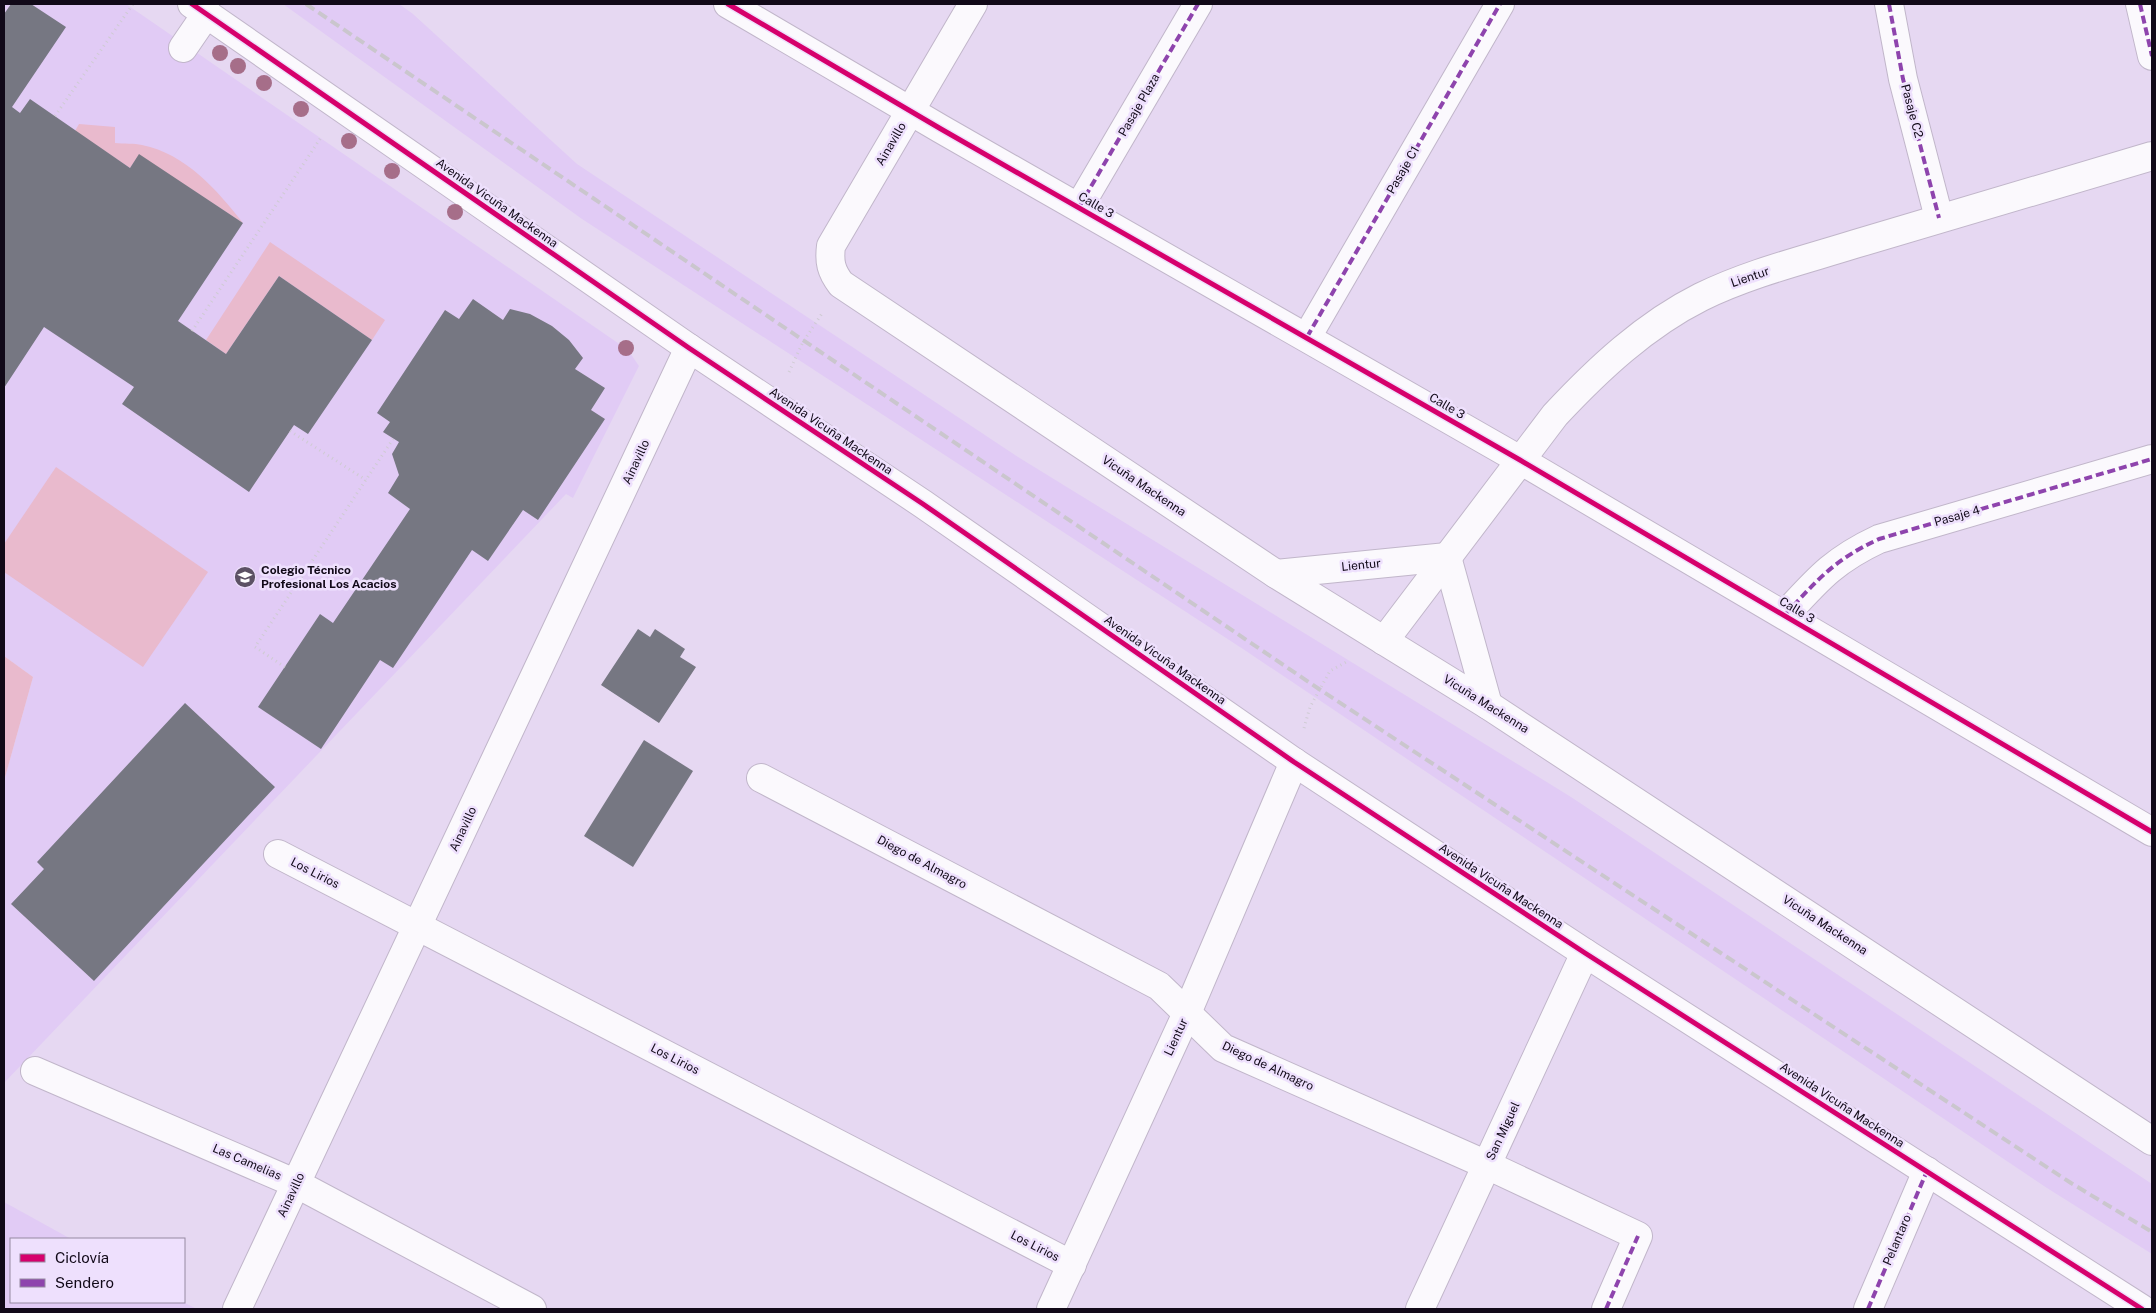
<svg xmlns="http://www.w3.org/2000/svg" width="2156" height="1313" viewBox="0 0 2156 1313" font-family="'Public Sans',sans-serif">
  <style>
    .built { fill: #e1cbf5 }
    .green { fill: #e9bacd }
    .building { fill: #767782 }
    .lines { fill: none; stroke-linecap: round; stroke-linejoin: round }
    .minor-casing { stroke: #c1b6ca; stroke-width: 30 }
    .path { stroke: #cfcbd3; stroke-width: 3; stroke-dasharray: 1 4; stroke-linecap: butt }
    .minor { stroke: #fbf9fd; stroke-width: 28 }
    .rail { stroke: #cac6cd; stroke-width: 4; stroke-dasharray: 10 5; stroke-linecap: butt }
    .quiet { stroke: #8e44ad; stroke-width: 4; stroke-dasharray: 8 4; stroke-linecap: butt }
    .cycleway-casing { stroke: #eee0fd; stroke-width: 8 }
    .cycleway { stroke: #d6006c; stroke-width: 5 }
    .tree { fill: #a66e89 }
    .labels { text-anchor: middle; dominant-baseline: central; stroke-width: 5; stroke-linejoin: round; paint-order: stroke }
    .street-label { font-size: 12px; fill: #110918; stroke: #eee0fd }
    .poi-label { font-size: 12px; font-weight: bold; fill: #110918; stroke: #eee0fd; text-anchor: start }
  </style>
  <rect width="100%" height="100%" fill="#e6d8f2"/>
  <g class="built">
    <polygon points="4,4 126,4 628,350 639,366 573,498 566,494 4,1083 4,781 33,677 4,656"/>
    <polygon points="283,4 399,4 413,14 577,164 1018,457 1571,797 2152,1184 2152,1254 2047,1188 1243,649 582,219"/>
    <polygon points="4,1202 71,1239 11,1239 11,1302 183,1302 197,1309 4,1309"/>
  </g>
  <g class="green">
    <path d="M 79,124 L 115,127 L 115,143 C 124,144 134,143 142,145 C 186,154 217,190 243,223 L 139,155 L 130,168 L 75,131 Z"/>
    <polygon points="270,242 385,320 372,340 279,276 226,354 206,340"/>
    <polygon points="56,467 208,572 143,667 4,572 4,544"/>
    <polygon points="4,656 33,677 4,781"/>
  </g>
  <g class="building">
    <polygon points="11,4 31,4 66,27 12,107 20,113 30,99 130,168 139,154 243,223 178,321 226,354 279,276 372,340 308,434 294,425 249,492 122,404 134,387 44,327 4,388 4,14"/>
    <polygon points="473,299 503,320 510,309 530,314 552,326 569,340 583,358 575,369 605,388 591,410 605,419 538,520 523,510 488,561 472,550 393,668 380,660 321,749 258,707 320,614 333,623 410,509 388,493 399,475 392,454 399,442 383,432 390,422 377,413 445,310 459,319"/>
    <polygon points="638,629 650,637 655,629 685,649 680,657 696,667 659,723 601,685"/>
    <polygon points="185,703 275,787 94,981 11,904 44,869 37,862"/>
    <polygon points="644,740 693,771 633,867 584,836"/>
  </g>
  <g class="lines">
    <g class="minor-casing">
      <g id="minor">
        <polyline points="192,4 689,348 923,504 1294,762 1585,953 2142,1309"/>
        <polyline points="728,4 941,129 1520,460 2152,832"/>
        <path d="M 973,4 L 831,246 C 829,262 831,271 841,284 L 1276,574 L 1488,705 L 2152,1141"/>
        <polyline points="1889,4 1903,79 1939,218"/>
        <polyline points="2140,4 2152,56"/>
        <polyline points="183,48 207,13"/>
        <polyline points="1079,207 1198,4"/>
        <polyline points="1307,337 1500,4"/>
        <polyline points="1276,574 1447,557 1488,705"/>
        <path d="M 1785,615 C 1818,579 1834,560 1879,539 L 2152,459"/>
        <path d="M 1384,641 L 1555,415 C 1598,369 1645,325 1701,297 C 1750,273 1804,260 1855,244 C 1954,214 2053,185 2152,156"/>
        <polyline points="761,778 1159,986 1223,1048 1487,1165 1638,1236 1606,1309"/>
        <polyline points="278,854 1072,1265"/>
        <polyline points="35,1071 297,1184 532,1309"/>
        <polyline points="237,1309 689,348"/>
        <polyline points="1051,1309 1187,1013 1294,762"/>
        <polyline points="1420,1309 1585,953"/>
        <polyline points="1868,1309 1927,1171"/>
      </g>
    </g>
    <g class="path">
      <polyline points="55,116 133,4"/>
      <polyline points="192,331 322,136"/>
      <polyline points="789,372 803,342 823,312"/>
      <polyline points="290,431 366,480"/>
      <polyline points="285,667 255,647 393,439"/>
      <polyline points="1304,728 1310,707 1330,671 1348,661"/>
    </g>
    <use href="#minor" class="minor"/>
    <polyline class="rail" points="306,4 1319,689 2071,1183 2152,1232"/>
    <g class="quiet">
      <polyline points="1889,4 1903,79 1939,218"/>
      <polyline points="2140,4 2152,56"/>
      <polyline points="1079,207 1198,4"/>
      <polyline points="1307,337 1500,4"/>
      <path d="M 1785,615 C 1818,579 1834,560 1879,539 L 2152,459"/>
      <polyline points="1606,1309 1638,1236"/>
      <polyline points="1868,1309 1927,1171"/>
    </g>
    <g class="cycleway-casing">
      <g id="cycleway">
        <polyline points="192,4 689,348 923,504 1294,762 1585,953 2142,1309"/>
        <polyline points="728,4 941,129 1520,460 2152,832"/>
      </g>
    </g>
    <use href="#cycleway" class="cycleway"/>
  </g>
  <g class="tree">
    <circle cx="220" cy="53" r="8"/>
    <circle cx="238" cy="66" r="8"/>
    <circle cx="264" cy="83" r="8"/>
    <circle cx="301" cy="109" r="8"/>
    <circle cx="349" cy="141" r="8"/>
    <circle cx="392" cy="171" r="8"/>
    <circle cx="455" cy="212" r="8"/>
    <circle cx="626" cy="348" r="8"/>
  </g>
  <defs>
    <g id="school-disc" transform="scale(1.125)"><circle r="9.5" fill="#5c5164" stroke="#eee0fd"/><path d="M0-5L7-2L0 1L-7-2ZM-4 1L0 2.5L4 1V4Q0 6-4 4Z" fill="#fff"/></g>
  </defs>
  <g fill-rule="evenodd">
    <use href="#school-disc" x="245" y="577"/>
  </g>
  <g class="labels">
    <g class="street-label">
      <text transform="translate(1139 105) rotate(-60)">Pasaje Plaza</text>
      <text transform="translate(1912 111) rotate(75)">Pasaje C2</text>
      <text transform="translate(891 144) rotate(-60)">Ainavillo</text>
      <text transform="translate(1403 170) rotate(-60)">Pasaje C1</text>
      <text transform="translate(497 203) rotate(35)">Avenida Vicuña Mackenna</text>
      <text transform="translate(1096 205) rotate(30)">Calle 3</text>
      <text transform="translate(1750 277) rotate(-19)">Lientur</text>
      <text transform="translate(1447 406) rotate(30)">Calle 3</text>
      <text transform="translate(831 431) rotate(34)">Avenida Vicuña Mackenna</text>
      <text transform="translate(636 462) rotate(-65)">Ainavillo</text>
      <text transform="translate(1144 486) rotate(34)">Vicuña Mackenna</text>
      <text transform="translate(1957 516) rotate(-16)">Pasaje 4</text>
      <text transform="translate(1361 565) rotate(-6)">Lientur</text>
      <text transform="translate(1797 610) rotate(31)">Calle 3</text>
      <text transform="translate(1165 660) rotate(35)">Avenida Vicuña Mackenna</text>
      <text transform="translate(1486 704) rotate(32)">Vicuña Mackenna</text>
      <text transform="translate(463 829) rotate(-65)">Ainavillo</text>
      <text transform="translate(922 862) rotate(28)">Diego de Almagro</text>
      <text transform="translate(315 873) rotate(27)">Los Lirios</text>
      <text transform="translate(1501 886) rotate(33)">Avenida Vicuña Mackenna</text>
      <text transform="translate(1825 925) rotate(33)">Vicuña Mackenna</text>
      <text transform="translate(1176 1037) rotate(-65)">Lientur</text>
      <text transform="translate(675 1059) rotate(27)">Los Lirios</text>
      <text transform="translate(1268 1066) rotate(25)">Diego de Almagro</text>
      <text transform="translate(1842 1105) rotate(33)">Avenida Vicuña Mackenna</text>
      <text transform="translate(1503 1131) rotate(-65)">San Miguel</text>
      <text transform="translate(247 1162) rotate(23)">Las Camelias</text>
      <text transform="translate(291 1195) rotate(-65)">Ainavillo</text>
      <text transform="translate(1897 1240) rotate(-67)">Pelantaro</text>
      <text transform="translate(1035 1246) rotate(27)">Los Lirios</text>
    </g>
    <g class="poi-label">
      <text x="261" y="570">Colegio Técnico<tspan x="261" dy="14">Profesional Los Acacios</tspan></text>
    </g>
  </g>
  <rect width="2156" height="1313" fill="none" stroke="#110918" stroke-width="10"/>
  <rect x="10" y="1238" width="175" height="65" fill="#eee0fd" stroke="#968aa1"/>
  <rect x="20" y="1254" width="25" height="8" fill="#d6006c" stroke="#968aa1"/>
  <text x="55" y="1263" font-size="15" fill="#110918">Ciclovía</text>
  <rect x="20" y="1279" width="25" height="8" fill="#8e44ad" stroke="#968aa1"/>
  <text x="55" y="1288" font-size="15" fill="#110918">Sendero</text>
</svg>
